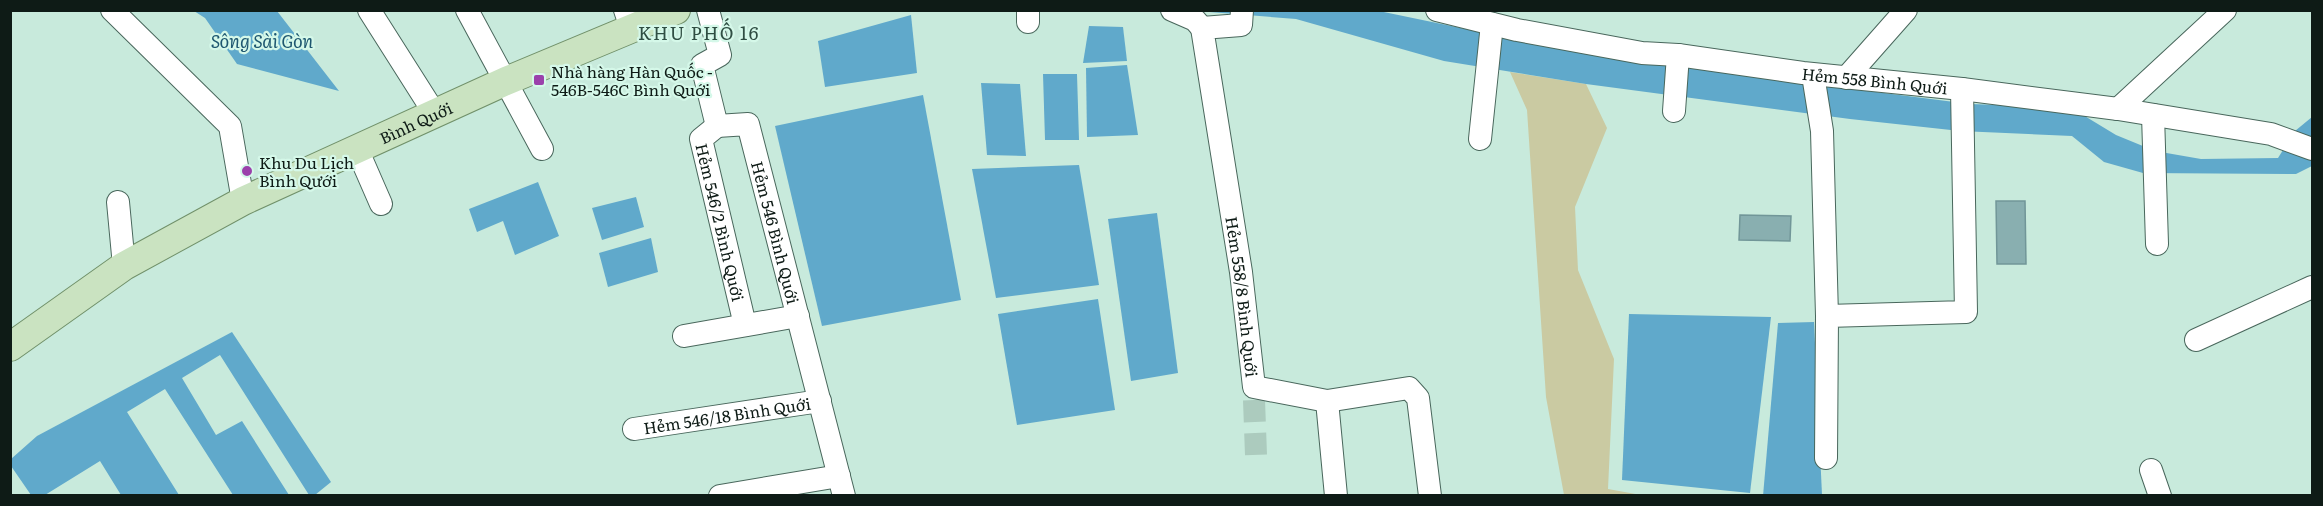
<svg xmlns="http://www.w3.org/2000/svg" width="2323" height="506" viewBox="0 0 2323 506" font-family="Literata,serif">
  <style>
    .green { fill: #cacaa2 }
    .water { fill: #60a9cb }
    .building { fill: #89afb0; stroke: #719698; stroke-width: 1.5 }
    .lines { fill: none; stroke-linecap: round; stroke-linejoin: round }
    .minor-tunnel { stroke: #accbbe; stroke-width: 22; stroke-dasharray: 22 11; stroke-linecap: butt }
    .minor-casing { stroke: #49675c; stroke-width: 24 }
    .major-casing { stroke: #71916a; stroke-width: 30 }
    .minor { stroke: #fff; stroke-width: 22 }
    .major { stroke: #cae3c1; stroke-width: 28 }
    .poi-dot { fill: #9b40ab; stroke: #d5f8e9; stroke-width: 2 }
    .labels { text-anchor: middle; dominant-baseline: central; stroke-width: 4.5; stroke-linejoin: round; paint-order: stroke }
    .poi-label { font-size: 16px; fill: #0e1b16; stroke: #d5f8e9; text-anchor: start }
    .street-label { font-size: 16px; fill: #0e1b16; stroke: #d5f8e9 }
    .neighbourhood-label { font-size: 18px; letter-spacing: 1.5px; fill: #304e43; stroke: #d5f8e9 }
    .water-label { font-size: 18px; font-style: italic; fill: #1e5770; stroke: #d5f8e9 }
  </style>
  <rect width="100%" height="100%" fill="#c8eadc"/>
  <polygon class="green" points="1510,72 1586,84 1607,128 1575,207 1578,270 1614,359 1608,489 1641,495 1564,495 1546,397 1527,110"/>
  <g class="water">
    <polygon points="194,11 277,11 339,91 237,64 205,18"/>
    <polygon points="1197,11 1379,11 1601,57 1970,104 2054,107 2083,115 2116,135 2155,151 2201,159 2278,158 2295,131 2312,117 2312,166 2296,174 2143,173 2104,162 2072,136 1960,131 1850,119 1586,84 1444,61 1296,19"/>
    <polygon points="911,15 917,73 825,87 818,41"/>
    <polygon points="1089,26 1123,27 1127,61 1083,63"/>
    <polygon points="1127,65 1138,135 1087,137 1086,68"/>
    <polygon points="1043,74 1077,74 1079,140 1045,140"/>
    <polygon points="981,83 1020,84 1026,156 987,155"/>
    <polygon points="923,95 961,300 822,326 775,126"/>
    <polygon points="1079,165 1099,285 996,298 972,169"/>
    <polygon points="538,182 559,236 515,255 503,221 477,232 469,209"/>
    <polygon points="636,197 644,227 602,240 592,208"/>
    <polygon points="1157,213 1178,373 1131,381 1108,219"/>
    <polygon points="651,238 658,272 608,287 599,253"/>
    <polygon points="1098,299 1115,410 1017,425 998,314"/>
    <polygon points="1629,314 1771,317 1750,493 1622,480"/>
    <polygon points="1814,322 1822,495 1763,496 1778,323"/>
    <polygon points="232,332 331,482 315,495 309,495 220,355 182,378 216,435 242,421 289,495 233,495 165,389 127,412 179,495 121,495 100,461 45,495 31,495 11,466 11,459 37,436"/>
  </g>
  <g class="building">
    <polygon points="1996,201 2025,201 2026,264 1997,264"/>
    <polygon points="1740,215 1791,216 1790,241 1739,240"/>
  </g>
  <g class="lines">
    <polyline class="minor-tunnel" points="1254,400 1256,455"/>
    <g class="minor-casing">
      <g id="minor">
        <polyline points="112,10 230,126 243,201"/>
        <polyline points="369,10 435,114"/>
        <polyline points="467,10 542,149"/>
        <polyline points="625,10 631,28"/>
        <path id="s1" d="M 708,10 L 720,55 L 702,65 L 717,126 L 748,124 L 844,496"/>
        <polyline points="1172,10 1195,20 1202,28"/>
        <path id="s2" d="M 1242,10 L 1241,25 L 1202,28 L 1241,272 L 1254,387 L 1327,401 L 1409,388 L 1418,398 L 1430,496"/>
        <path id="s3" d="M 1437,10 L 1517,30 L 1642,53 L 1678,55 L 1803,73 L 1962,89 L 2118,109 L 2271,134 L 2312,149"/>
        <polyline points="1028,22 1028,10"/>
        <polyline points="1813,75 1822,131 1827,316"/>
        <polyline points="1846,78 1906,10"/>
        <polyline points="2118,109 2225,10"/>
        <polyline points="1674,111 1678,55"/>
        <polyline points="2153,115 2157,244"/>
        <path id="s4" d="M 717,126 L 701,139 L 745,325"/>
        <polyline points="1480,139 1492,24"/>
        <polyline points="357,149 381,204"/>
        <polyline points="118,202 124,266"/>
        <polyline points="684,336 798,316"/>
        <polyline points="2196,340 2312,287"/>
        <polyline points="1327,401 1336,496"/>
        <path id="s5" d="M 634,429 L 820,401"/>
        <polyline points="1826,458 1827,316 1966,312 1962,89"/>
        <polyline points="2151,470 2160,496"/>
        <polyline points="720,496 839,476"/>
      </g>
    </g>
    <g class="major-casing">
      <g id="major">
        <path id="s6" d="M 10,347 L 124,266 L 243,201 L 506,81 L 676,10"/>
      </g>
    </g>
    <use href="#minor" class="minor"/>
    <use href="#major" class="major"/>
  </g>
  <g class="poi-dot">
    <rect x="533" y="74" width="12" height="12" rx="3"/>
    <circle cx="247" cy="171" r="6"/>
  </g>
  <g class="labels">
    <g class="poi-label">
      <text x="551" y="71">Nhà hàng Hàn Quốc -<tspan x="551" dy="18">546B-546C Bình Quới</tspan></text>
      <text x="259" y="162">Khu Du Lịch<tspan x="259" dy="18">Bình Qưới</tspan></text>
    </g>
    <g class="street-label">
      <text stroke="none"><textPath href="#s3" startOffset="444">Hẻm 558 Bình Quới</textPath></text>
      <text stroke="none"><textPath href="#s6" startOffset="465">Bình Quới</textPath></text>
      <text stroke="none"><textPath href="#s4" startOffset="106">Hẻm 546/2 Bình Quới</textPath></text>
      <text stroke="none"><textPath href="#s1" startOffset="273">Hẻm 546 Bình Quới</textPath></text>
      <text stroke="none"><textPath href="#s2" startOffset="326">Hẻm 558/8 Bình Quới</textPath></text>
      <text stroke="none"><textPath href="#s5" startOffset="94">Hẻm 546/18 Bình Quới</textPath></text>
    </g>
    <g class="neighbourhood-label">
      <text x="699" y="32">KHU PHỐ 16</text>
    </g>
    <g class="water-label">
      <text x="262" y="40">Sông Sài Gòn</text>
    </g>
  </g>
  <rect width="2323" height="506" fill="none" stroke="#0e1b16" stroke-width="24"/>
</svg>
